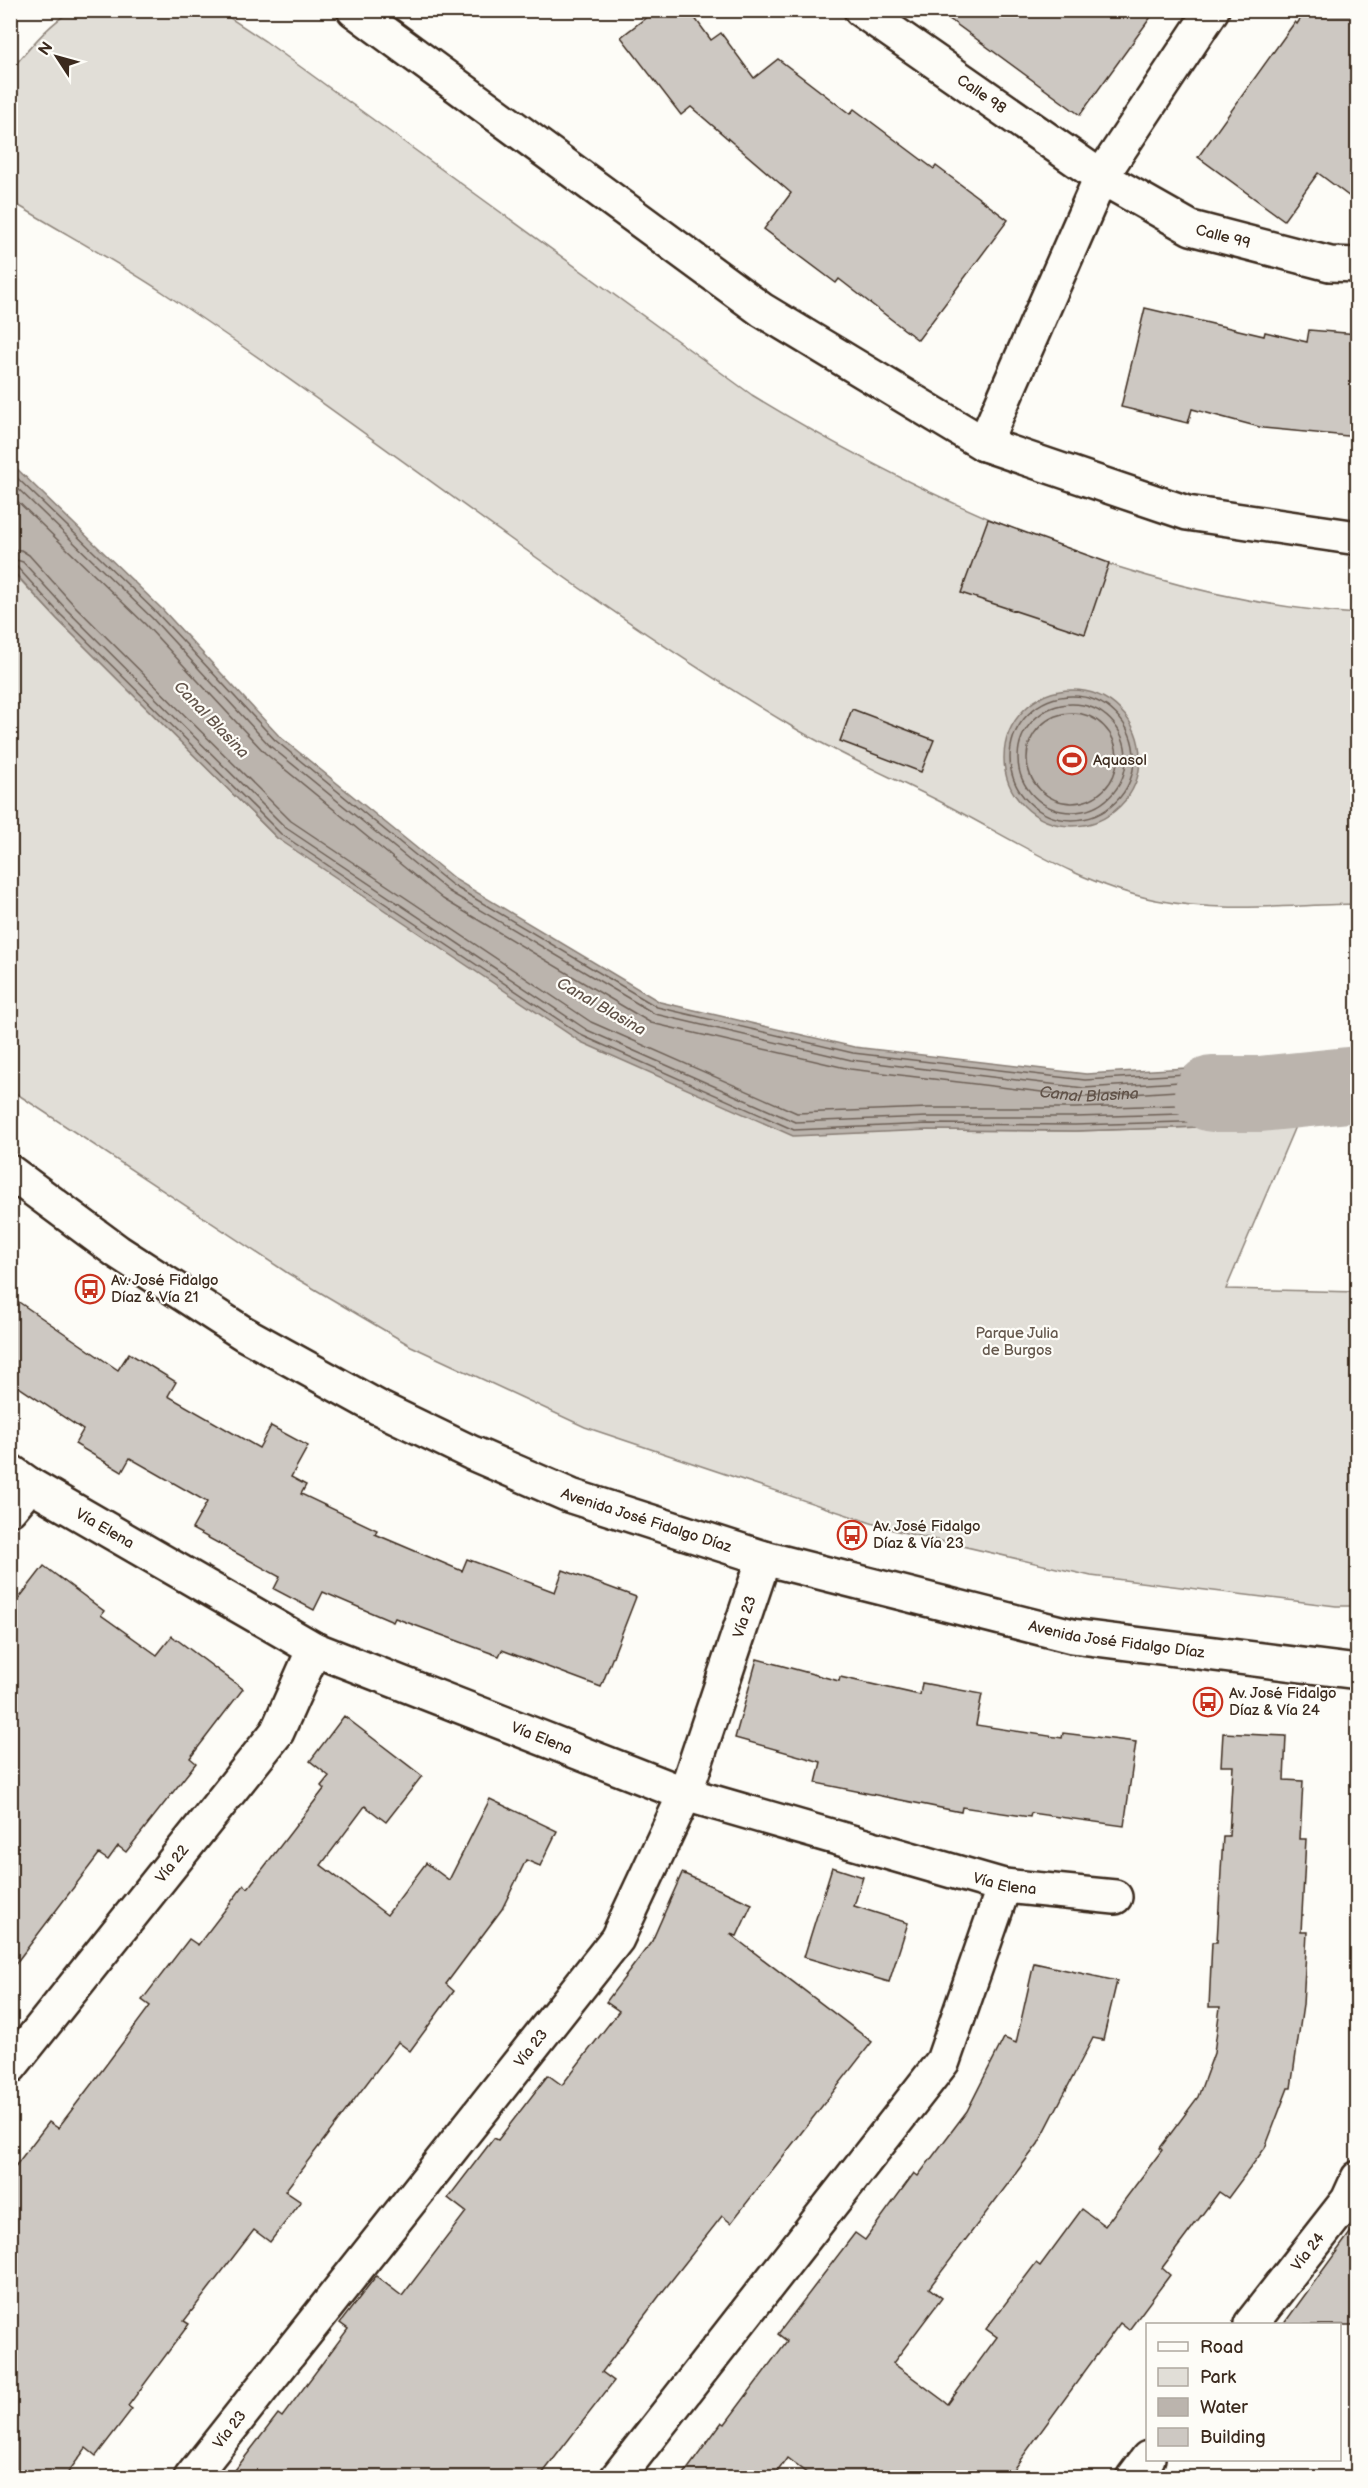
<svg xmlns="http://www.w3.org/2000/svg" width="1368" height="2488" viewBox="0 0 1368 2488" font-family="'Balsamiq Sans',sans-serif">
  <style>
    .green { fill: #e1ded7; stroke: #8e847a; stroke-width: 1.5 }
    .water { fill: #bbb4ad; stroke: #887d74; stroke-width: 1.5 }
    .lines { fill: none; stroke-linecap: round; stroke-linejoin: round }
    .shore { stroke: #6e6157; stroke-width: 1.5 }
    .river { stroke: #bbb4ad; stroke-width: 76 }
    .building { fill: #cdc8c2; stroke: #3b2a1e; stroke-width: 1.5 }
    .minor-casing { stroke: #3b2a1e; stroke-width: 38 }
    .minor { stroke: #fdfcf7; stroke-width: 33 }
    .labels { text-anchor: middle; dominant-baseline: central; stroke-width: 4.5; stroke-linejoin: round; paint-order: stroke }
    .street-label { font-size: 15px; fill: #3b2a1e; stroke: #fdfcf7 }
    .poi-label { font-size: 15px; fill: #3b2a1e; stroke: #fdfcf7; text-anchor: start }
    .park-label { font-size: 15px; fill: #64574c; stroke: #fdfcf7 }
    .water-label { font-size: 16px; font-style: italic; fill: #615349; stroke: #fdfcf7 }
  </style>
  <rect width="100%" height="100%" fill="#fdfcf7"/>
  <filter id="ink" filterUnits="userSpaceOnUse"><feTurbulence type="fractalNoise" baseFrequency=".0167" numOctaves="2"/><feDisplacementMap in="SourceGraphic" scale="12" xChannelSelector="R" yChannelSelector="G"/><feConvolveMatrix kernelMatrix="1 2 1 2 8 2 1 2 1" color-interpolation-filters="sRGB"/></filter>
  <g filter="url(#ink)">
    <g class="green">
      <path d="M 73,10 L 218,10 L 265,41 L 752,395 C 933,505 1143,600 1357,614 L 1357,904 C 1289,905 1223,913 1156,900 C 1077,884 1008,836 937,800 C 889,776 838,754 791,726 C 573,596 376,434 164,293 C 114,260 62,232 11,201 L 11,70 C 29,49 48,24 73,10 Z"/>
      <polygon points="10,569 57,619 277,838 928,1130 1075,1131 1296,1124 1226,1289 1357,1292 1357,1606 1336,1606 1091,1576 889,1529 585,1427 411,1346 289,1274 11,1090"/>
    </g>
    <g class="water">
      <polygon points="10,462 162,609 279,736 456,880 660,1002 854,1047 1086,1074 1336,1059 1296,1124 1075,1131 928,1130 793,1136 581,1042 277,838 57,619 11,569"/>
      <circle cx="1072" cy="758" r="68"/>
    </g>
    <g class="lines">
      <g class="shore">
        <polyline points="10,471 157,613 275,740 452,885 657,1007 853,1053 1085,1080 1319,1066 1322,1070 1291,1119 1075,1125 928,1124 794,1130 583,1036 281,834 61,615 17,567 10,565"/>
        <polyline points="10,481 152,618 270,746 448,891 655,1014 851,1060 1084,1088 1305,1074 1308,1078 1287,1111 1075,1117 928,1117 795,1122 587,1030 286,828 67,610 23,562 10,558"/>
        <path id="s1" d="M 10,494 L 145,624 L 265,753 L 443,899 L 651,1023 L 850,1069 L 1083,1097 L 1288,1084 L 1291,1089 L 1281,1102 L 1075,1108 L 928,1108 L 797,1113 L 591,1022 L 291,821 L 73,604 L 29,555 L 21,550 L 10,549"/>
        <circle cx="1072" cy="758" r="62"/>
        <circle cx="1072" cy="758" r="54"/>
        <circle cx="1072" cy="758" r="45"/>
      </g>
      <polyline class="river" points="1212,1094 1260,1094 1358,1084"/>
    </g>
    <g class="building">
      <polygon points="656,10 689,10 711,40 721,33 754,78 778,59 850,114 854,109 934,169 936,166 1008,220 918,340 839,279 836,283 764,229 791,193 691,107 681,115 621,37"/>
      <polygon points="937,10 1156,10 1080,115"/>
      <polygon points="1306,10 1358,10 1358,203 1318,173 1284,220 1198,157 1295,22 1297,24"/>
      <polygon points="1145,308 1264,336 1265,332 1307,342 1309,330 1358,334 1358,437 1263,428 1192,409 1188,423 1121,407"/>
      <polygon points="988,519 1109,563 1085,634 961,593"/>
      <polygon points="852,709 934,740 921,772 840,741"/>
      <polygon points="10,1296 118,1370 129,1353 176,1382 168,1396 259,1448 271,1426 308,1446 291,1477 306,1485 301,1494 377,1530 375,1534 462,1571 467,1559 555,1592 563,1570 636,1597 601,1687 502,1650 499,1656 395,1618 393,1622 323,1592 314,1610 274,1589 280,1577 192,1529 207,1502 130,1458 122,1472 75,1444 83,1430 10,1381"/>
      <polygon points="44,1566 104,1611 101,1615 157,1655 172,1636 243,1689 190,1758 196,1763 126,1852 118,1846 108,1860 99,1854 10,1971 10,1610"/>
      <polygon points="757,1659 839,1681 840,1677 920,1695 922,1683 982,1694 976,1725 1062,1738 1063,1733 1136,1742 1124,1826 1031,1813 1030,1817 962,1807 961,1812 816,1783 821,1762 735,1738"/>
      <polygon points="344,1716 422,1776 386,1822 365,1806 321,1865 387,1915 426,1863 449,1880 490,1799 557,1831 540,1866 526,1860 502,1909 446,1984 454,1991 410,2051 398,2042 285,2191 301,2202 270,2242 254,2230 184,2321 189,2324 128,2406 132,2409 96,2456 86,2448 64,2478 10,2478 10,2173 49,2122 58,2128 103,2069 150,2006 142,2000 189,1939 198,1945 244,1885 248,1888 324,1789 321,1786 329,1776 310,1761"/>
      <polygon points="1223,1733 1286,1736 1284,1780 1303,1781 1300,1839 1306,1839 1301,1932 1307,1932 1303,2005 1291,2088 1288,2088 1265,2148 1228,2198 1219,2192 1162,2268 1170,2275 1129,2330 1120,2323 1007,2478 813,2478 787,2458 773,2478 681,2478 722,2422 725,2424 787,2341 778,2334 855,2233 865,2240 914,2173 918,2176 967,2111 1004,2038 1016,2043 1034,1963 1117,1981 1103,2040 1093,2038 1038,2144 929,2288 942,2298 893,2363 948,2404 997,2337 986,2329 1036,2263 1040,2266 1082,2209 1105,2226 1162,2150 1160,2148 1198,2097 1214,2053 1220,2007 1209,2007 1212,1942 1217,1942 1223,1836 1229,1836 1233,1766 1221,1766"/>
      <polygon points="832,1867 863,1877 854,1906 908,1923 889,1982 804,1957"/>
      <polygon points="682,1873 752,1904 737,1936 730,1934 872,2042 731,2223 722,2216 660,2295 602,2372 614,2381 539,2478 229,2478 278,2414 282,2417 348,2329 340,2323 376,2276 402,2296 466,2212 448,2198 494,2138 498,2140 548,2075 562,2085 619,2011 606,2002 652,1941"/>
      <polygon points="1358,2222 1358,2325 1283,2325"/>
    </g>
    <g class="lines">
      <g class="minor-casing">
        <g id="minor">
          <polyline points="354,10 762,310 984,444 1187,513 1358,538"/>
          <path id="s2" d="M 861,10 L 1101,177 L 1191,228 L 1330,264 L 1358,265"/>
          <polyline points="984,444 1101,177 1212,10"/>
          <path id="s3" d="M 10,1172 L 118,1252 L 243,1333 L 379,1408 L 472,1453 L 571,1496 L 764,1558 L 1072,1636 L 1358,1672"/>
          <path id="s4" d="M 10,1471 L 30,1485 L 314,1649 L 685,1794 L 1004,1886 L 1115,1897"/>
          <polyline points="10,1509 30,1485"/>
          <path id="s5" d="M 10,2067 L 277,1732 L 314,1649"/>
          <path id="s6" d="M 1251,2324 L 1348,2200 L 1358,2178"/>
          <path id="s7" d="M 191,2478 L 617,1939 L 685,1794 L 764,1558"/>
          <polyline points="617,2478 943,2061 1004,1886"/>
          <polyline points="1133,2478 1148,2458"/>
        </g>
      </g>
      <use href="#minor" class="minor"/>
    </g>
  </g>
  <defs>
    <g id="stadium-ring" transform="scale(1.5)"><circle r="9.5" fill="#fdfcf7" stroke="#c8321e" stroke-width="1.5"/><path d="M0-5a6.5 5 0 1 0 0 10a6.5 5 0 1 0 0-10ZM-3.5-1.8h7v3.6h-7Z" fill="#c8321e"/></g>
    <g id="bus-ring" transform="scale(1.5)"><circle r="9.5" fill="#fdfcf7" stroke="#c8321e" stroke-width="1.5"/><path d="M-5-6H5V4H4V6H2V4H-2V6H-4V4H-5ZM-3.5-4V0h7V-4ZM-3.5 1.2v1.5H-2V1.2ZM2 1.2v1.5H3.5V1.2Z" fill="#c8321e"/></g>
  </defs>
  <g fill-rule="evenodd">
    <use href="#stadium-ring" x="1072" y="760"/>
    <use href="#bus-ring" x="90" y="1289"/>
    <use href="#bus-ring" x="852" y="1535"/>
    <use href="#bus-ring" x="1208" y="1702"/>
  </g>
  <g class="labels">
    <g class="street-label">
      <text stroke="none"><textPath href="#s2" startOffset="147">Calle 98</textPath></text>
      <text stroke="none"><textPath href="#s2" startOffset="429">Calle 99</textPath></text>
      <text stroke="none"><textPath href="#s3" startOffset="729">Avenida José Fidalgo Díaz</textPath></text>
      <text stroke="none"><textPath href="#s4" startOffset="111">Vía Elena</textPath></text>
      <text stroke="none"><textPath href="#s7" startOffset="1034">Vía 23</textPath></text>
      <text stroke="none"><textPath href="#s3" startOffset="1215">Avenida José Fidalgo Díaz</textPath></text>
      <text stroke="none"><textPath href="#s4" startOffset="597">Vía Elena</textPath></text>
      <text stroke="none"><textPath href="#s5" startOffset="260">Vía 22</textPath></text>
      <text stroke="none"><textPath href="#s4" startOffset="1083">Vía Elena</textPath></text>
      <text stroke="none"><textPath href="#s7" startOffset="548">Vía 23</textPath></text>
      <text stroke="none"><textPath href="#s6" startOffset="92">Vía 24</textPath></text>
      <text stroke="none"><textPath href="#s7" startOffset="62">Vía 23</textPath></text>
    </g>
    <g class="poi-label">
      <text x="1093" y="760">Aquasol</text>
      <text x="111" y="1280">Av. José Fidalgo<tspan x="111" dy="17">Díaz &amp; Vía 21</tspan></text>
      <text x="873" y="1526">Av. José Fidalgo<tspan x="873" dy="17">Díaz &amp; Vía 23</tspan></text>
      <text x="1229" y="1693">Av. José Fidalgo<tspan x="1229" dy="17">Díaz &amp; Vía 24</tspan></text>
    </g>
    <g class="park-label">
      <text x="1017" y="1333">Parque Julia<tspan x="1017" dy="17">de Burgos</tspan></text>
    </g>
    <g class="water-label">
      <text transform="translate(211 720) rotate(46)">Canal Blasina</text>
      <text transform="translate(601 1007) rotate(30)">Canal Blasina</text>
      <text stroke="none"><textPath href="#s1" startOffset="1281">Canal Blasina</textPath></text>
    </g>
  </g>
  <rect width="1368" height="2488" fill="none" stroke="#fdfcf7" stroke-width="36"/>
  <rect x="18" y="18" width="1332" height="2452" fill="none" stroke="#3b2a1e" stroke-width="2" filter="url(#ink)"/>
  <rect x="1146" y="2323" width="195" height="138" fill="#fdfcf7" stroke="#afa8a0" stroke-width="1.5"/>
  <rect x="1158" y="2342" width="30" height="9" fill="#fdfcf7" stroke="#afa8a0" stroke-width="1.5"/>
  <text x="1200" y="2353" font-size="18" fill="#3b2a1e">Road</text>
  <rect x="1158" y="2368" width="30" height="18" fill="#e1ded7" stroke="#afa8a0" stroke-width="1.5"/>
  <text x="1200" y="2383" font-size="18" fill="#3b2a1e">Park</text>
  <rect x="1158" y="2398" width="30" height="18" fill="#bbb4ad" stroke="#afa8a0" stroke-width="1.5"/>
  <text x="1200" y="2413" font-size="18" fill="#3b2a1e">Water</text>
  <rect x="1158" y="2428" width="30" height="18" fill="#cdc8c2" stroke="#afa8a0" stroke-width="1.5"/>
  <text x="1200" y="2443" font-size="18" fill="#3b2a1e">Building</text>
  <g transform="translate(57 57) rotate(306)" stroke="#fdfcf7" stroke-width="4.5" paint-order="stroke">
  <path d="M0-4.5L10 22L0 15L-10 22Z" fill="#3b2a1e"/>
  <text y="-9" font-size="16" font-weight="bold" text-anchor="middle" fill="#3b2a1e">N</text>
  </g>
</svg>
